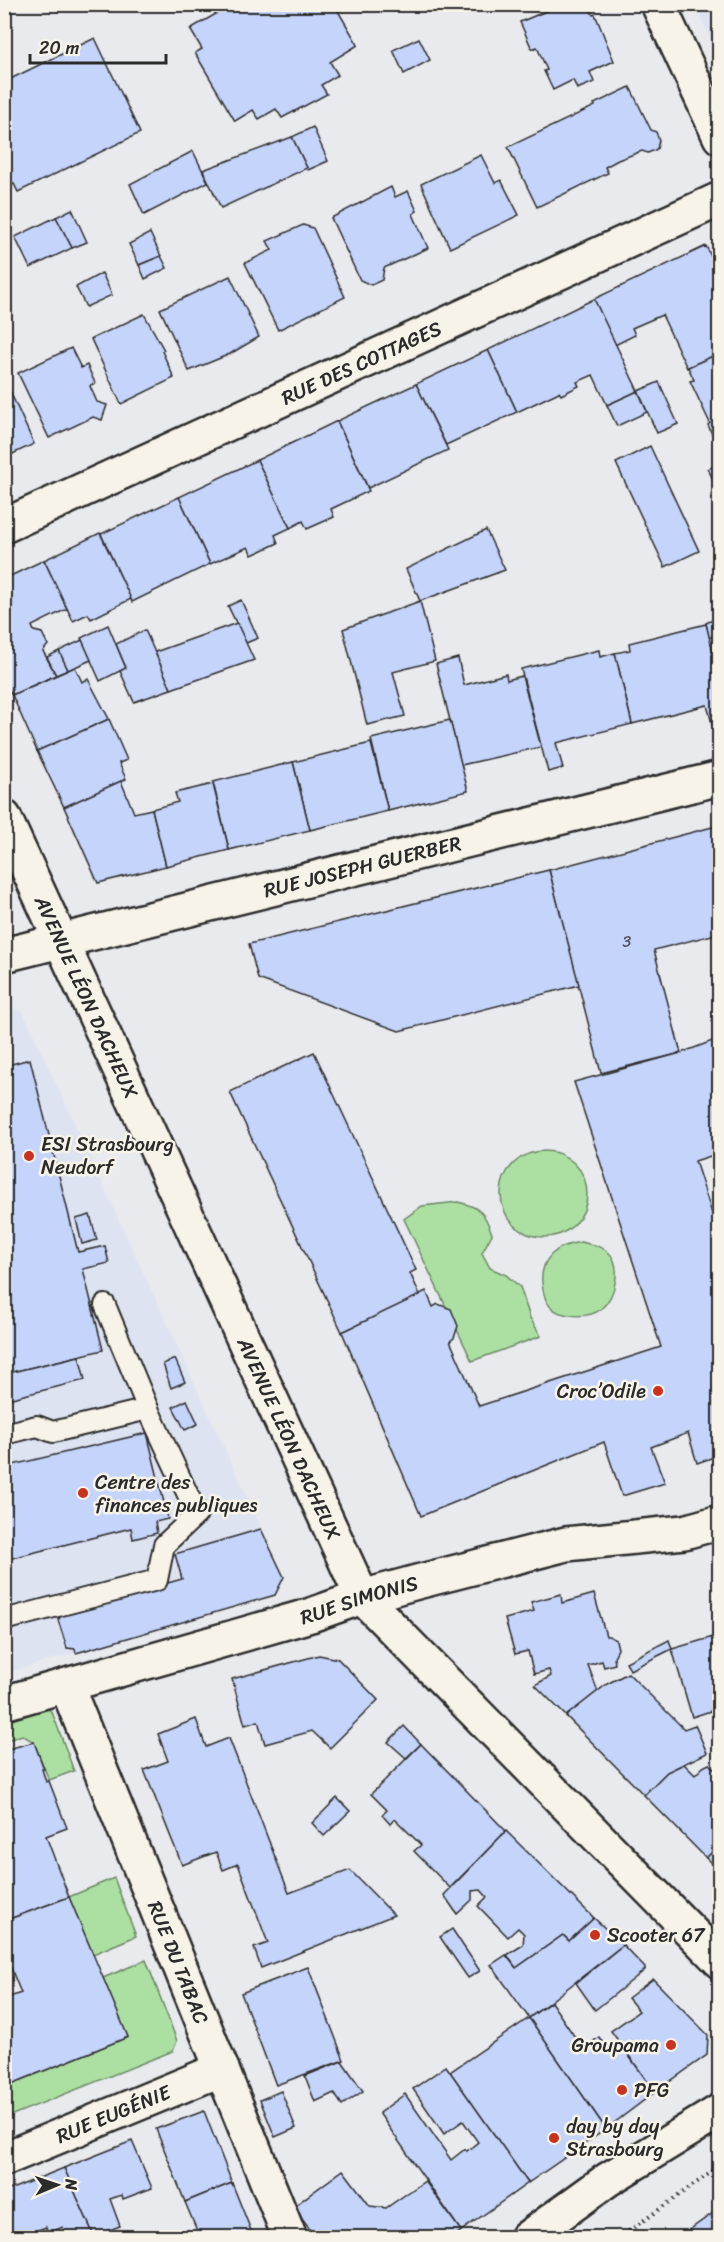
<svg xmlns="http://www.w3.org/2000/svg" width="724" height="2242" viewBox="0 0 724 2242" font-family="Sriracha,sans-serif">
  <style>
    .built { fill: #dee3f2 }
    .green { fill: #ace0a2; stroke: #6c8666; stroke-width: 1.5 }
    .building { fill: #c5d4fb; stroke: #2b2b2b; stroke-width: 1.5 }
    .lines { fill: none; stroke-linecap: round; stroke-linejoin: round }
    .service-casing { stroke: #2b2b2b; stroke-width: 24 }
    .minor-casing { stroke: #2b2b2b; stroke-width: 38 }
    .tertiary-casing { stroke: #2b2b2b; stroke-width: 38 }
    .path { stroke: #2b2b2b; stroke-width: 4; stroke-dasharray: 1.5 4.5; stroke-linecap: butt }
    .service { stroke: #f7f3e8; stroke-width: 20 }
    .minor { stroke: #f7f3e8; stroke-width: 33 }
    .tertiary { stroke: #f7f3e8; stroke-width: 33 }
    .poi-dot { fill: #c8321e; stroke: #f7f3e8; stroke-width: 2 }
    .labels { text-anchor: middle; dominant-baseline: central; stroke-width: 5; stroke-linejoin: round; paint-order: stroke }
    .number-label { font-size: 16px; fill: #52555f }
    .street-label { font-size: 20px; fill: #2b2b2b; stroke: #f7f3e8 }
    .poi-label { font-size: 20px; fill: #2b2b2b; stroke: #f7f3e8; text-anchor: start }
  </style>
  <rect width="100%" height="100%" fill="#e8eaee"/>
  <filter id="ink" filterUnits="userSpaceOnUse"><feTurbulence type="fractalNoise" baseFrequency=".0167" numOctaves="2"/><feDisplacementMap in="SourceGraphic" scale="12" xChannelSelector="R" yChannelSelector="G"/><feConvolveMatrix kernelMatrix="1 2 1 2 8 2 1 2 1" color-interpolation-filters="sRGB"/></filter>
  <g filter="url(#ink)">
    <g class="built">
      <polygon points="695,5 719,5 719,57"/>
      <polygon points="5,1004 23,1012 284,1577 275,1595 5,1673"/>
    </g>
    <g class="green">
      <circle cx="544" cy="1194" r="43"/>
      <path d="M 458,1202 C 480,1207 485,1213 492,1234 L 482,1253 L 490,1268 L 506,1275 L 520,1287 L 530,1318 L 541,1336 L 472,1361 L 404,1219 L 422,1206 Z"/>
      <path d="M 581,1242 C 590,1244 599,1245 607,1251 C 623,1264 616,1296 601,1309 C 589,1319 559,1318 549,1305 C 544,1300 543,1290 542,1283 C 540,1258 557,1245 581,1242 Z"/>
      <polygon points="40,1704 52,1712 74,1771 49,1780 34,1742 22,1735 5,1741 5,1714"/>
      <polygon points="114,1878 136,1936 93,1954 69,1897"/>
      <polygon points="146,1960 177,2041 173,2051 5,2118 5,2087 128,2037 103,1978"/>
    </g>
    <g class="building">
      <polygon points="233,4 334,4 358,45 330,62 338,75 321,85 327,94 282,118 276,109 259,119 253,110 235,121 195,53 202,49 190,29"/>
      <polygon points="549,4 588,4 593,15 595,14 614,61 590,72 594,82 577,89 573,80 553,90 544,71 547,70 537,47 532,49 520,22 551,9"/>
      <polygon points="95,38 140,133 18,192 14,184 11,185 4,170 4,82"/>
      <polygon points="419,38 430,60 404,74 393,50"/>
      <polygon points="630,87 651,130 656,132 659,140 657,149 648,153 642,151 618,160 605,167 608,173 537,207 508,147 595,106 594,104"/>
      <polygon points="313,127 328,161 308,170 292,137"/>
      <polygon points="292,137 307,168 221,208 203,170"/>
      <polygon points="193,151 208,182 144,215 130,184"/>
      <polygon points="481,155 495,183 501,180 519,215 450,248 421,184"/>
      <polygon points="391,187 395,197 408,191 417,211 413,214 428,248 384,268 382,280 371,285 360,280 331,218"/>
      <polygon points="72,209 87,242 72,248 56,217"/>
      <polygon points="56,217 72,248 30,268 15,237"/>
      <polygon points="303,225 313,228 345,297 278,330 245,263 272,250 267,241"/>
      <polygon points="150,233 161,256 139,265 129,244"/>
      <polygon points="706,246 720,275 720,353 687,368 662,315 632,328 635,335 615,345 594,299"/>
      <polygon points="161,256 167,268 145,279 139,265"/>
      <polygon points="102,273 112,295 86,307 76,287"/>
      <polygon points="230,276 259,337 230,354 189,371 160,309"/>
      <polygon points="594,299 638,391 607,405 593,375 577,382 579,386 561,395 559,392 517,412 488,350"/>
      <polygon points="144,314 164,350 162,351 174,378 121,404 91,339"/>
      <polygon points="71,348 81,368 87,365 95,383 90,386 97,402 107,405 102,420 93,417 49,438 18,373"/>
      <polygon points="488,350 517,412 446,445 416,384"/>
      <polygon points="720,353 720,445 717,446 708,425 710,423 690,381 694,380 688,367"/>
      <polygon points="4,378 34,444 4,458"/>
      <polygon points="659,382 678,424 657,433 638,391"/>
      <polygon points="416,384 448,450 368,488 337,421"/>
      <polygon points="638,391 647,412 617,426 607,405"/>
      <polygon points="337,421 369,491 331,509 334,517 307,529 303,521 290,528 257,460"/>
      <polygon points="650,446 699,551 665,567 616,463"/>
      <polygon points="257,460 290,528 275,535 278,543 252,555 248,547 210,564 179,497"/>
      <polygon points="720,463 720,494 708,469"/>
      <polygon points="179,497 210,564 132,602 101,534"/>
      <polygon points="486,530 505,570 420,601 406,569"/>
      <polygon points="100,533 131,599 91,619 88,614 73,621 44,560"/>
      <polygon points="44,560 67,609 32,626 34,631 42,633 48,645 43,651 56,675 12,695 4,680 4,579"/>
      <polygon points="241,600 258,638 246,643 228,606"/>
      <polygon points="420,601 435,661 393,672 405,716 367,725 343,629"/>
      <polygon points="720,617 720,633 709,638 706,623"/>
      <polygon points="237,623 254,660 171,689 155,652"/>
      <polygon points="706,624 720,680 720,730 714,731 707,705 632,724 615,653 630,650 629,643"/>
      <polygon points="108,625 126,668 100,681 81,638"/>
      <polygon points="145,630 171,689 134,702 120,671 126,668 116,644"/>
      <polygon points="82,640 91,660 68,670 59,651"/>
      <polygon points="599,650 600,657 615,653 632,724 556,743 563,768 548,772 521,669"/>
      <polygon points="59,651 68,670 56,675 47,657"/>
      <polygon points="458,658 464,685 506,674 507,680 522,676 541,747 461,765 436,664"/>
      <polygon points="75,667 82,682 88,679 109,719 37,751 12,695"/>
      <polygon points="109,719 127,760 119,763 126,779 64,807 37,751"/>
      <polygon points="450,720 468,791 388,811 371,739"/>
      <polygon points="371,743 388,811 310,830 293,762"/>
      <polygon points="293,762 310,830 229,850 213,782"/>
      <polygon points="121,781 134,813 152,809 166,866 98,883 64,807"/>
      <polygon points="213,784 229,850 166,866 152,809 178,802 175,793"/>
      <polygon points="720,825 720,933 654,950 681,1053 601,1073 549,870"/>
      <polygon points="549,870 579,985 399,1031 258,979 249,944"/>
      <polygon points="720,1038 720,1153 695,1161 720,1238 720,1455 697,1463 688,1433 651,1447 665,1483 622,1496 604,1442 421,1516 342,1332 426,1291 433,1307 438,1304 451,1309 458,1326 454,1338 450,1341 479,1406 661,1347 574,1082 681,1053"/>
      <polygon points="314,1052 416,1270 410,1273 420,1295 342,1332 230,1092"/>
      <polygon points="30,1059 78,1252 105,1246 109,1263 83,1269 103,1350 4,1374 4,1066"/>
      <polygon points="90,1215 97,1240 82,1244 76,1219"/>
      <polygon points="79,1356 85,1380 4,1400 4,1374"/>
      <polygon points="175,1359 185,1382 171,1388 163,1364"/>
      <polygon points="187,1400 198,1424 185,1430 173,1407"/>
      <polygon points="147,1433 168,1519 155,1522 157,1533 133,1539 131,1528 4,1560 4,1467"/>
      <polygon points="261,1529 284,1577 275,1595 76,1653 75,1649 67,1648 58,1620 61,1616 66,1614 66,1612 182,1579 175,1554"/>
      <polygon points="561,1594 562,1603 594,1594 606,1636 609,1636 616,1640 618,1649 614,1657 615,1664 604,1667 602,1661 588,1665 598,1692 566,1716 535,1685 551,1676 549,1670 534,1674 528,1651 515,1654 505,1619 534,1611 531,1602"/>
      <polygon points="720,1635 720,1708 692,1717 672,1649"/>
      <polygon points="669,1640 672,1649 630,1670 626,1662"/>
      <polygon points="319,1655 338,1659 378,1700 330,1748 312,1731 265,1744 258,1721 245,1725 232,1679"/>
      <polygon points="628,1673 684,1729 695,1725 707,1753 667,1772 644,1795 566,1716 607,1684"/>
      <polygon points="196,1719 206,1747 229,1738 289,1893 350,1870 394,1915 261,1968 254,1948 268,1943 238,1864 223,1870 216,1852 182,1865 144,1770 168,1761 158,1734"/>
      <polygon points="404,1726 421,1744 406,1758 388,1742"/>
      <polygon points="34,1742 44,1769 42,1769 46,1782 49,1781 67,1828 46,1836 69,1897 4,1921 4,1750"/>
      <polygon points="421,1744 506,1831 450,1888 414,1851 421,1845 395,1819 390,1824 382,1815 387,1810 371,1794"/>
      <polygon points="684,1764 695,1775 703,1767 709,1764 720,1774 720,1845 706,1858 644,1795 667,1772"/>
      <polygon points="337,1798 350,1811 324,1836 312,1823"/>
      <polygon points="506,1831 594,1918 569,1941 563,1935 516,1968 507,1955 523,1945 524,1934 518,1928 508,1937 478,1906 487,1897 481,1890 472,1891 472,1900 457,1914 444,1895"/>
      <polygon points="720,1845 720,1872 706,1858"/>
      <polygon points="69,1897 128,2037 4,2087 4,1999 21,1993 4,1951 4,1921"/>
      <polygon points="594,1918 623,1945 529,2018 491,1965 506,1955 516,1968 563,1935 569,1941"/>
      <polygon points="452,1929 480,1971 468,1978 440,1937"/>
      <polygon points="623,1945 645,1968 645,1970 595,2010 576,1983"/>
      <polygon points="308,1967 344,2060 276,2085 241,1993"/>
      <polygon points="653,1979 708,2035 707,2055 655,2092 611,2031 639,2011 628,1998"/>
      <polygon points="551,2002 583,2049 599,2037 607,2049 618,2041 655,2092 606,2129 529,2018"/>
      <polygon points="529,2018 606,2129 528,2183 450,2072"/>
      <polygon points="342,2061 363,2091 342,2105 334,2093 315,2102 305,2076"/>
      <polygon points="446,2066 528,2183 461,2231 379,2113 405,2094 451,2160 465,2149 467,2151 478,2142 463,2121 444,2134 413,2089"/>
      <polygon points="281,2091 296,2128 275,2137 260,2100"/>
      <polygon points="204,2111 232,2183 185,2202 156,2129"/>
      <polygon points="132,2141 152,2188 123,2199 122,2195 110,2199 120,2226 94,2236 64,2168"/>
      <polygon points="64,2168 95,2238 67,2238 63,2227 48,2233 46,2227 17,2238 4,2220 4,2192"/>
      <polygon points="343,2170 370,2206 386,2208 425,2181 461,2231 452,2238 316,2238 293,2207"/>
      <polygon points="232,2183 254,2238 200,2238 185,2202"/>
      <polygon points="720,2208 720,2238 678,2238"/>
    </g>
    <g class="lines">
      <g class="service-casing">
        <g id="service">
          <polyline points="105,1305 148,1409"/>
          <polyline points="4,1434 37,1426 53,1432 148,1409 197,1514 164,1545 157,1580 4,1620"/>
        </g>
      </g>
      <g class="minor-casing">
        <g id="minor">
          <polyline points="658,4 720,137"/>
          <path id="s1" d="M 4,526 L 720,199"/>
          <path id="s2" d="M 4,955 L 720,778"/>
          <path id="s3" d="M 67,1687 L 290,2238"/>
          <path id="s4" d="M 4,1703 L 311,1615 L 362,1597 L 417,1582 L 566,1544 L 684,1532 L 720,1522"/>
          <path id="s5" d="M 4,2159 L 222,2069"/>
        </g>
      </g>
      <g class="tertiary-casing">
        <g id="tertiary">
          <path id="s6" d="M 4,817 L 362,1597 L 720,1961"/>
          <polyline points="527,2238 607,2180 720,2111"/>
        </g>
      </g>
      <polyline class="path" points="619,2238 720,2166"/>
      <use href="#service" class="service"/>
      <use href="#minor" class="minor"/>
      <use href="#tertiary" class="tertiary"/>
    </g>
  </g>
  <g class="poi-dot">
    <circle cx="29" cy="1156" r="6"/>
    <circle cx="658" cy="1391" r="6"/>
    <circle cx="83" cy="1493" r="6"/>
    <circle cx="595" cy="1935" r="6"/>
    <circle cx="671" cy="2045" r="6"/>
    <circle cx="622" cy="2090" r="6"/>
    <circle cx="554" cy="2138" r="6"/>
  </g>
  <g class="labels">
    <g class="number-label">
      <text x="627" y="941">3</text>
    </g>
    <g class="street-label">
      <text stroke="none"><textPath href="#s1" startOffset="393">RUE DES COTTAGES</textPath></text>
      <text stroke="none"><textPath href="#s2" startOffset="369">RUE JOSEPH GUERBER</textPath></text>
      <text stroke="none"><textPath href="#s6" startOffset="198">AVENUE LÉON DACHEUX</textPath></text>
      <text stroke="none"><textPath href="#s6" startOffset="684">AVENUE LÉON DACHEUX</textPath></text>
      <text stroke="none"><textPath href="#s4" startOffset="370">RUE SIMONIS</textPath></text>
      <text stroke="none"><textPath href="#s3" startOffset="297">RUE DU TABAC</textPath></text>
      <text stroke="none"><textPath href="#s5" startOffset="118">RUE EUGÉNIE</textPath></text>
    </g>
    <g class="poi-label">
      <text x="41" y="1144">ESI Strasbourg<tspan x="41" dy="23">Neudorf</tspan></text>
      <text x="646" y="1391" text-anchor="end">Croc’Odile</text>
      <text x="95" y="1482">Centre des<tspan x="95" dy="23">finances publiques</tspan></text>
      <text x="607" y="1935">Scooter 67</text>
      <text x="659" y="2045" text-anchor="end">Groupama</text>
      <text x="634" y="2090">PFG</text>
      <text x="566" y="2126">day by day<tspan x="566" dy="23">Strasbourg</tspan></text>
    </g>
  </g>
  <rect width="724" height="2242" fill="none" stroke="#f7f3e8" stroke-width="24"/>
  <rect x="12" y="12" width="700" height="2218" fill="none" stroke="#2b2b2b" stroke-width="2" filter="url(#ink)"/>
  <g transform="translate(57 2185) rotate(88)" stroke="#f7f3e8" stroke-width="4.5" paint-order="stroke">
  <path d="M0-4.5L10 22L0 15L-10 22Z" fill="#2b2b2b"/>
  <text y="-9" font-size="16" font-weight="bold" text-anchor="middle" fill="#2b2b2b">N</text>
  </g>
  <path d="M30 54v9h136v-9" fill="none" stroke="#2b2b2b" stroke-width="3"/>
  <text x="39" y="54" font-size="18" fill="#2b2b2b" stroke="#f7f3e8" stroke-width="4.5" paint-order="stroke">20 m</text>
</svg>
